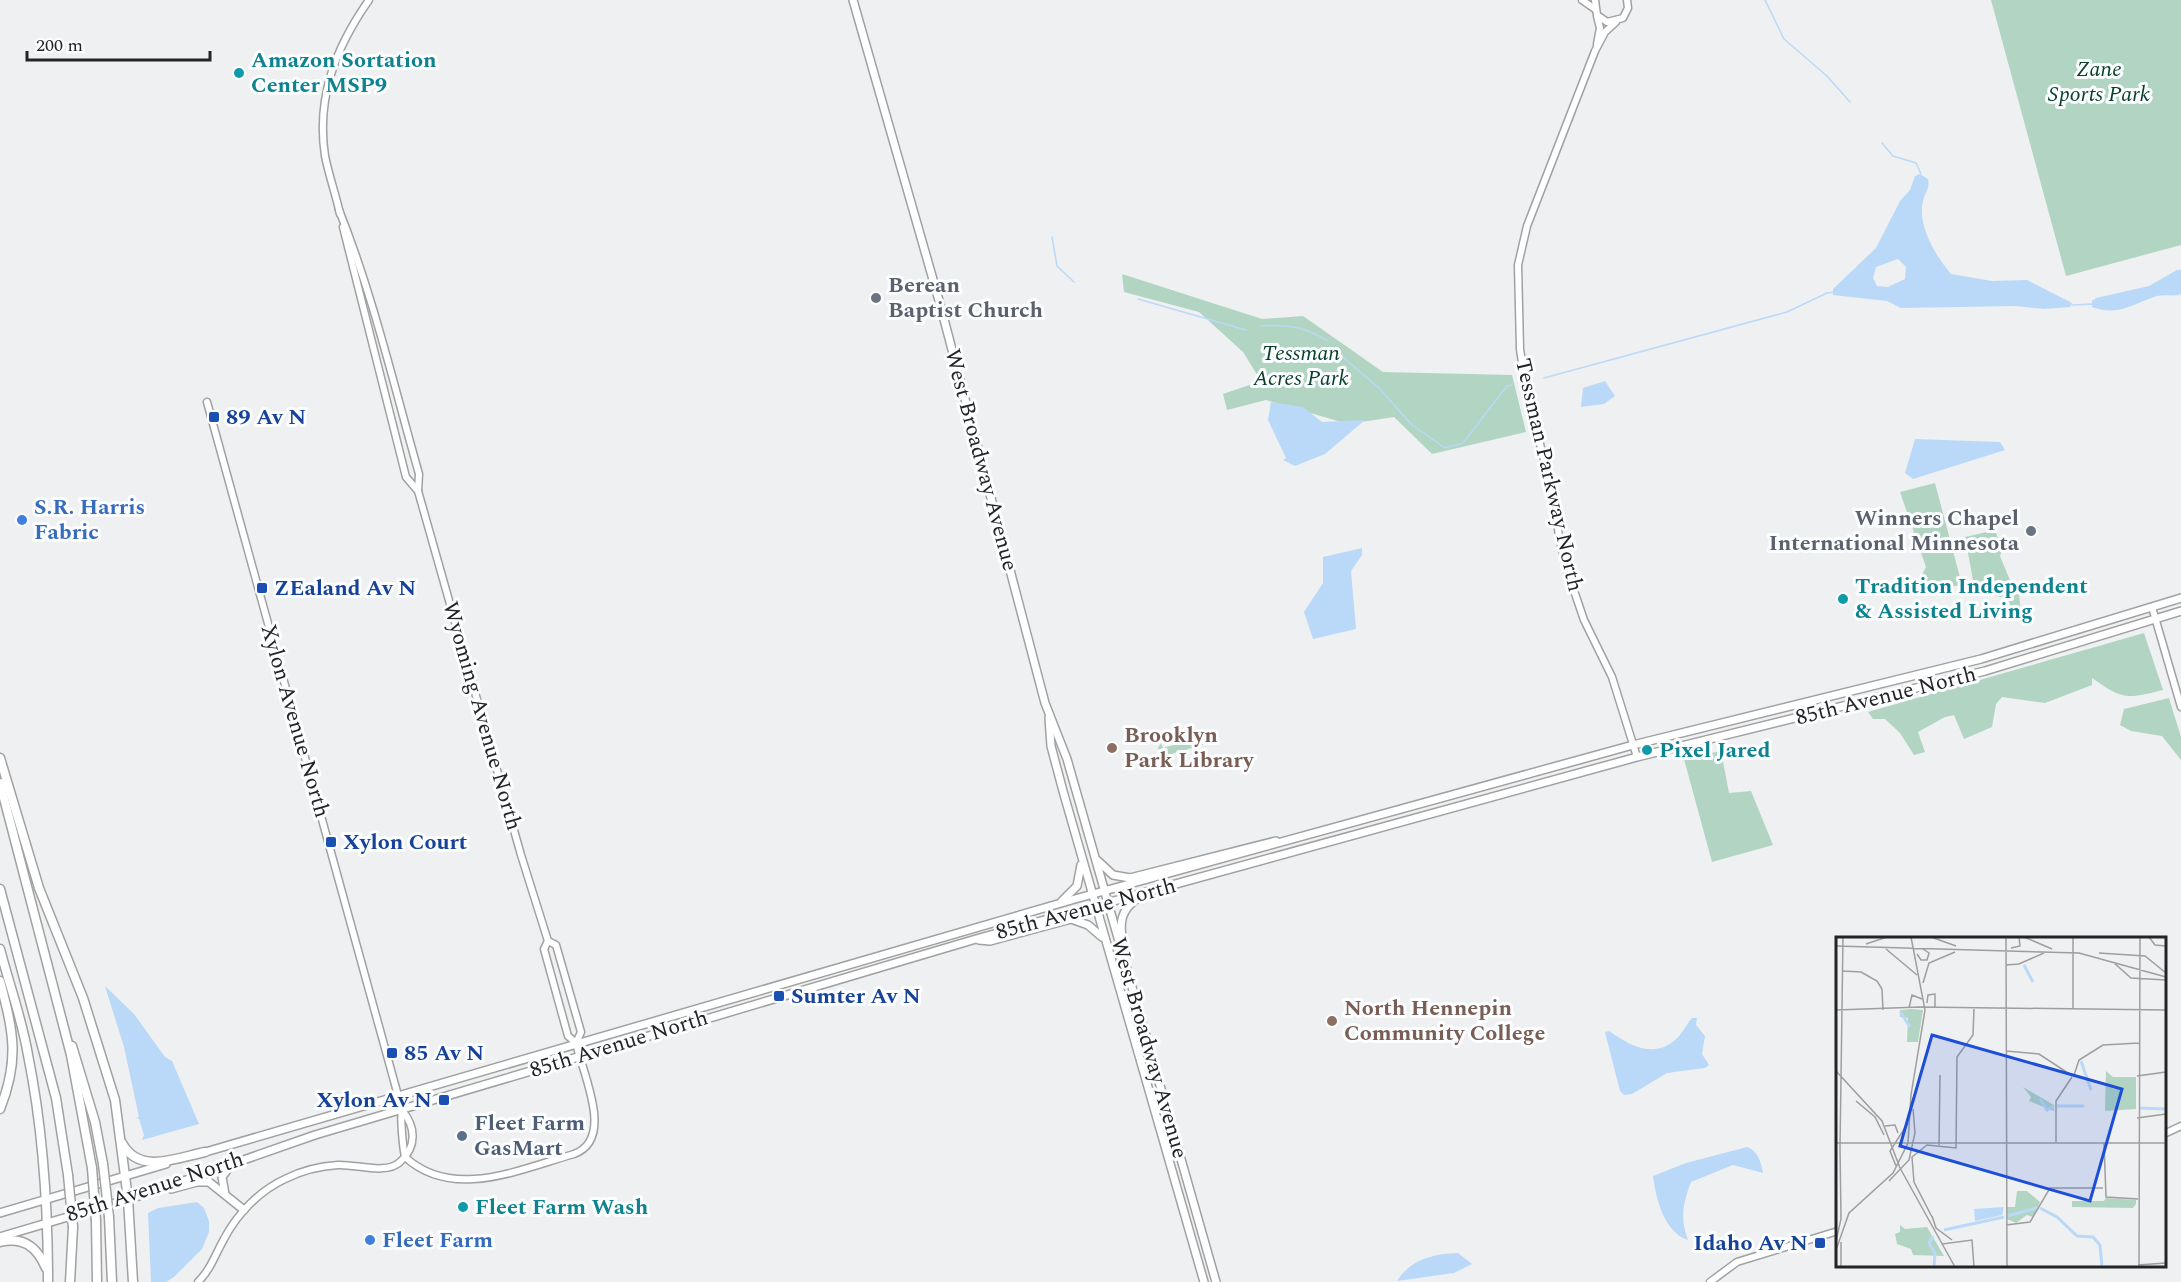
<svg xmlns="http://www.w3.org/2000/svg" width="2181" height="1282" viewBox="0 0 2181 1282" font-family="Spectral,serif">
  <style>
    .green { fill: #b1d5c2 }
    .water { fill: #bad9f8; fill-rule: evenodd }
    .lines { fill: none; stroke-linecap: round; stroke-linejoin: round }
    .stream { stroke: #bad9f8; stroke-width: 1.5 }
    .tertiary-casing { stroke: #a0a1a2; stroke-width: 9 }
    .secondary-casing { stroke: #a0a1a2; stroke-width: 10 }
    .motorway-casing { stroke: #a0a1a2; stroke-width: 11 }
    .tertiary { stroke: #fff; stroke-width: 6 }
    .secondary { stroke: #fff; stroke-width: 7 }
    .motorway { stroke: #fff; stroke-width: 8 }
    .motorway-bridge-casing { stroke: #a0a1a2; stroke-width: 11; stroke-linecap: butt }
    .motorway-bridge { stroke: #fff; stroke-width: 8 }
    .culture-dot { fill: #0f9aa8; stroke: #fcfdfe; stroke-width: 2 }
    .worship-dot { fill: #6b7280; stroke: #fcfdfe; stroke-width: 2 }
    .transit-dot { fill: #1a4fb4; stroke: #fcfdfe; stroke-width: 2 }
    .shop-dot { fill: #3f7fe0; stroke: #fcfdfe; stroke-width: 2 }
    .education-dot { fill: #8d6e63; stroke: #fcfdfe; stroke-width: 2 }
    .service-dot { fill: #5c6f8a; stroke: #fcfdfe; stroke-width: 2 }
    .labels { text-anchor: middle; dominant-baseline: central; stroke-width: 6; stroke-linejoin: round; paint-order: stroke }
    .culture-label { font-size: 22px; font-weight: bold; fill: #0d838f; stroke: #fcfdfe; text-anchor: start }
    .park-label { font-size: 22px; font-style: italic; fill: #09402b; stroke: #fcfdfe }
    .worship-label { font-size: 22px; font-weight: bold; fill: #5b616d; stroke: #fcfdfe; text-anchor: start }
    .transit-label { font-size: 22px; font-weight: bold; fill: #164399; stroke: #fcfdfe; text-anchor: start }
    .street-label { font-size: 22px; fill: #242425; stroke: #fcfdfe }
    .shop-label { font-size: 22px; font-weight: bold; fill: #366cbe; stroke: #fcfdfe; text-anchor: start }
    .education-label { font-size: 22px; font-weight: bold; fill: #785e54; stroke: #fcfdfe; text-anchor: start }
    .service-label { font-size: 22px; font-weight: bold; fill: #4e5e75; stroke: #fcfdfe; text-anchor: start }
    .inset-river { fill: none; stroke: #bad9f8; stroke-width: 3 }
    .inset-road { fill: none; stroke: #9e9e9f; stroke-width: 1.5 }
    .view { fill: #1d4ed8; fill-opacity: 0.15; stroke: #1d4ed8; stroke-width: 3 }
    .inset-edge { fill: none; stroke: #242425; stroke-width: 3 }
  </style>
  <rect width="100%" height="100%" fill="#eff0f1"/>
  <g class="green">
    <polygon points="1991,0 2181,0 2181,245 2066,276"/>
    <polygon points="1122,274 1262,319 1303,316 1383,372 1512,375 1526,432 1432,454 1394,417 1348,424 1266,400 1227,410 1223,394 1261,381 1243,352 1199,312 1124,292"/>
    <path d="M 1935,483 L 1962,585 C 1951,587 1929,587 1917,585 L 1926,567 L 1900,492 Z"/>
    <polygon points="1995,530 2002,550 2000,556 2014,590 2019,594 2021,612 2013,614 2008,598 1995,596 1974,585 1965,537"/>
    <path d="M 2144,633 L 2163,690 C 2127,699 2123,700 2092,678 L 2092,685 L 2045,703 L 2002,697 L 1996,704 L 1992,727 L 1964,739 L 1954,715 L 1945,717 L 1918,732 L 1925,752 L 1914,755 L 1900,733 L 1885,719 L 1873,719 L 1868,712 Z"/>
    <polygon points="2169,698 2181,737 2181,760 2162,736 2131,731 2120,725 2124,709"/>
    <polygon points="1206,736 1209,743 1161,757 1158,748 1161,743 1163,748"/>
    <polygon points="1721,751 1729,793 1751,791 1773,845 1712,862 1684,759"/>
  </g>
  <g class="water">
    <path d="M 1920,174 L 1928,179 C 1930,189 1925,192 1923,201 C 1917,226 1936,256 1951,274 L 1992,281 L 2027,280 L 2072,303 L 2070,307 L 2044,309 L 2016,306 L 1901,308 L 1887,301 L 1833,295 L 1833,289 L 1876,248 L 1900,201 L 1910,190 L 1915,176 ZM 1898,259 L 1906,267 L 1905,279 L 1888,287 L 1877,286 L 1873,278 L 1876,267 Z"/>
    <path d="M 2177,270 L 2181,270 L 2181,294 C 2173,297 2165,294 2157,296 C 2133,303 2120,317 2092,307 L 2092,301 L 2096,298 L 2149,286 Z"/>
    <polygon points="1605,381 1615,396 1604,404 1581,407 1583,388"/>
    <polygon points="1271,402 1303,407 1322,422 1365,420 1325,454 1295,466 1283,460 1286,458 1268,420"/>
    <polygon points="1915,439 2000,442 2005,450 1913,479 1905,473"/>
    <polygon points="1362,548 1362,555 1351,571 1356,629 1313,639 1304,612 1323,583 1323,557"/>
    <polygon points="105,986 134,1014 165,1057 172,1061 199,1124 142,1140 144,1135 139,1119 136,1118 139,1117 124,1047"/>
    <path d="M 1692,1018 L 1697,1018 L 1696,1025 L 1705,1036 L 1702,1054 L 1709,1065 L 1705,1068 L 1667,1073 L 1632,1094 L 1624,1095 L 1620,1091 L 1605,1032 L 1609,1031 C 1628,1044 1651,1059 1674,1041 C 1681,1036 1686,1025 1692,1018 Z"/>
    <path d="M 1747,1147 C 1758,1151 1761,1162 1763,1173 L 1733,1165 L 1691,1182 C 1683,1203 1680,1218 1688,1240 C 1664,1232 1656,1199 1653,1176 L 1686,1163 Z"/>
    <polygon points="197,1202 204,1208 209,1221 209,1232 202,1249 174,1277 166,1282 151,1282 148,1213 158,1208"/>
    <path d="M 1458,1253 L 1472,1264 L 1454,1273 L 1397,1281 C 1411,1259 1433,1254 1458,1253 Z"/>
  </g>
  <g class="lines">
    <g class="stream">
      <polyline points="1765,0 1784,39 1827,76 1850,102"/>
      <polyline points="1882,143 1893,156 1916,163 1921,174"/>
      <polyline points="1052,237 1057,266 1074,282"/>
      <polyline points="1138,299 1246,330"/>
      <polyline points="2072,305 2094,304"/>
      <path d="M 1261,326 C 1287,324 1306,327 1328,341"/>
      <polyline points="1338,353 1379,388 1411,424 1445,448 1463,443 1507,386 1512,385"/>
      <polyline points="1544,378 1787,312 1827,293 1835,292"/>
    </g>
    <g class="tertiary-casing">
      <g id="tertiary">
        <polyline points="1582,0 1595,9"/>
        <polyline points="1595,0 1597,15 1607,22 1623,18 1628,8 1627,0"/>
        <polyline points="1616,22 1605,32 1595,51 1527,226 1518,265 1520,349 1526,390 1555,502 1559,537 1567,570 1584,620 1612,677 1637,757"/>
        <polyline points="1597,44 1600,28 1597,16"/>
        <path d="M 339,210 C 373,295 394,386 419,474 L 418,491 L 422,505 L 521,855 L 548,941 L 556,945 L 581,1032 L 576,1043"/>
        <path d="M 340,214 C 336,195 329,176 325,156 C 316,97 336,47 369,0"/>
        <polyline points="343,227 406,477 418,491"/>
        <polyline points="2152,607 2181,707"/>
        <path d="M 402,1110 C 400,1119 403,1147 405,1157"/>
        <polyline points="2164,1134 2181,1126"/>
        <path d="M 405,1157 C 453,1201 520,1169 574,1154 C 615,1139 583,1075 576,1043 L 568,1036 L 544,949 L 548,941"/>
        <path d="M 198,1282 C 211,1269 215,1255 224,1239 C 237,1214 259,1191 285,1179 C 301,1171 319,1166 338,1165 C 356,1164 386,1175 400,1162 C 417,1147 416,1127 402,1110 L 207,402"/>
        <polyline points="1710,1282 1737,1262 1838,1231"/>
      </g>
    </g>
    <g class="secondary-casing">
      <g id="secondary">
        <polyline points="853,0 940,304 1045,703 1067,759 1216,1282"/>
        <polyline points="1049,718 1051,746 1063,791 1204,1282"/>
        <polyline points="1098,861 1113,875 1130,878 1276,841"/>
        <polyline points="1062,901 1077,886 1081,865"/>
        <polyline points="979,940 990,941 1071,919 1088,925 1102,937"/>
        <path d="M 1123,944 C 1119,923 1120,910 1139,897"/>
        <polyline points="202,1153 1075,899 1633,745 1981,659 2181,598"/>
        <polyline points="171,1189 197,1182 209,1182 244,1210"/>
        <polyline points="225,1194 222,1177 231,1165"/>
        <polyline points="0,1213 166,1164"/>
        <polyline points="0,1237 149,1193 315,1135 976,939 1637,757 1985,671 2181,611"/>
      </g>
    </g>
    <g class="motorway-casing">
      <g id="motorway">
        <polyline points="0,758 39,888 83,998 115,1100 128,1199 133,1282"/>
        <polyline points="0,783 71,1055 92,1168"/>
        <polyline points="0,889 56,1098 68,1175"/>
        <path d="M 0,949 C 9,984 22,1019 28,1055 C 43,1129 48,1206 48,1282"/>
        <path d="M 0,981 C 13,1031 20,1059 0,1109"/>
        <polyline points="72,1046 95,1122 103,1164"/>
        <path d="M 122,1143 C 139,1175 176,1158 205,1152"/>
        <polyline points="109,1217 112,1282"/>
        <polyline points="96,1221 97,1282"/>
        <path d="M 0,1242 C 23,1236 37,1247 46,1268"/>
        <polyline points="70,1282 73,1227"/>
      </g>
    </g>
    <use href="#tertiary" class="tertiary"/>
    <use href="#secondary" class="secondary"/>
    <use href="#motorway" class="motorway"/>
    <g class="motorway-bridge-casing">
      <g id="motorway-bridge">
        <polyline points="103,1164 109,1217"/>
        <polyline points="92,1168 96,1221"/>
        <polyline points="68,1175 73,1227"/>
      </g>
    </g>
    <use href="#motorway-bridge" class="motorway-bridge"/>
  </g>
  <g class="culture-dot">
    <circle cx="239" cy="73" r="6"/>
    <circle cx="1843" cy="599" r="6"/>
    <circle cx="1647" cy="750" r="6"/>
    <circle cx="463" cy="1207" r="6"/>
  </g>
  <g class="worship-dot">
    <circle cx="876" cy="298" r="6"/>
    <circle cx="2031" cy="531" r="6"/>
  </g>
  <g class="transit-dot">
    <rect x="208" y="411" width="12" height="12" rx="3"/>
    <rect x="256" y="582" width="12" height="12" rx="3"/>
    <rect x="325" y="836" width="12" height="12" rx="3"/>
    <rect x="773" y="990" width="12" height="12" rx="3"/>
    <rect x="386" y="1047" width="12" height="12" rx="3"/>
    <rect x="438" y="1094" width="12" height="12" rx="3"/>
    <rect x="1814" y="1237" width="12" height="12" rx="3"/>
  </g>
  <g class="shop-dot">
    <circle cx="22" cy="520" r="6"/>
    <circle cx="370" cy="1240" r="6"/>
  </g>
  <g class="education-dot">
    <circle cx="1112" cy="748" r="6"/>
    <circle cx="1332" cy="1021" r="6"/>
  </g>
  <circle class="service-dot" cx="462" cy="1136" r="6"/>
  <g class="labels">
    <g class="culture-label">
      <text x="251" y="60">Amazon Sortation<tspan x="251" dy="25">Center MSP9</tspan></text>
      <text x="1855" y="586">Tradition Independent<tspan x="1855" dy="25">&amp; Assisted Living</tspan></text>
      <text x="1659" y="750">Pixel Jared</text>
      <text x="475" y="1207">Fleet Farm Wash</text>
    </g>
    <g class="park-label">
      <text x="2099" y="69">Zane<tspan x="2099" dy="25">Sports Park</tspan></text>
      <text x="1301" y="353">Tessman<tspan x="1301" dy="25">Acres Park</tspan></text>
    </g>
    <g class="worship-label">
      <text x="888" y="285">Berean<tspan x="888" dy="25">Baptist Church</tspan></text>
      <text x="2019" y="518" text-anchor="end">Winners Chapel<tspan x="2019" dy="25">International Minnesota</tspan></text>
    </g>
    <g class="transit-label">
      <text x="226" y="417">89 Av N</text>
      <text x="274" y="588">ZEaland Av N</text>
      <text x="343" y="842">Xylon Court</text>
      <text x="791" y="996">Sumter Av N</text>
      <text x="404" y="1053">85 Av N</text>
      <text x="432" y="1100" text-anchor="end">Xylon Av N</text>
      <text x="1808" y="1243" text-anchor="end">Idaho Av N</text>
    </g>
    <g class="street-label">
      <text transform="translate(981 460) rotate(75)">West Broadway Avenue</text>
      <text transform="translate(1549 475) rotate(77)">Tessman Parkway North</text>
      <text transform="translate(1886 696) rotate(-14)">85th Avenue North</text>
      <text transform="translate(482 716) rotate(74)">Wyoming Avenue North</text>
      <text transform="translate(295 721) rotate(74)">Xylon Avenue North</text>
      <text transform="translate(1086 909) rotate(-15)">85th Avenue North</text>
      <text transform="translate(619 1044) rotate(-17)">85th Avenue North</text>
      <text transform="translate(1149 1048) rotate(74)">West Broadway Avenue</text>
      <text transform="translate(155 1187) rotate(-18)">85th Avenue North</text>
    </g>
    <g class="shop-label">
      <text x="34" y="507">S.R. Harris<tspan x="34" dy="25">Fabric</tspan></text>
      <text x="382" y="1240">Fleet Farm</text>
    </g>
    <g class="education-label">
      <text x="1124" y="735">Brooklyn<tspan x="1124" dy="25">Park Library</tspan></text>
      <text x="1344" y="1008">North Hennepin<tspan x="1344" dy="25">Community College</tspan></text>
    </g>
    <g class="service-label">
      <text x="474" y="1123">Fleet Farm<tspan x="474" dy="25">GasMart</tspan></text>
    </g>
  </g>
  <g transform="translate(1836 937)">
    <rect width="330" height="330" fill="#eff0f1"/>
    <path d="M 76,72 L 87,73 L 82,105 L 71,105 L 72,81 L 64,80 L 64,73 ZM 270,134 L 277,140 L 300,140 L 300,172 L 269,174 ZM 187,150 L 218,168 L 218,174 L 193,164 L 195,160 ZM 181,254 L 191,254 L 204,265 L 197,280 L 191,278 L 180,286 L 171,282 L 171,270 L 179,270 ZM 270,261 L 300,263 L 300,267 L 297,271 L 236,270 L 236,264 L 268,264 ZM 64,288 L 69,292 L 91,290 L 108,319 L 77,318 L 75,312 L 61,307 L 59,297 L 64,295 Z" fill="#b1d5c2"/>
    <path d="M 168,270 L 166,278 L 139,284 L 138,272 Z" fill="#bad9f8"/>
    <path class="inset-river" d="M 188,28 L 197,45M 64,74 L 74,90M 245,124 L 255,153M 204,162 L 211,173 L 218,169M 221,169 L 248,169M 304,171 L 330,172M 204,271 L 221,280 L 241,299 L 257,300 L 264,308 L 266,330M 171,279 L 201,271M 108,293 L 168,280M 97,299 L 93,306 L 99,316 L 98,330"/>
    <path class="inset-road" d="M 95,0 L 120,9M 170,0 L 171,330M 188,0 L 216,12M 313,0 L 319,8 L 330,9M 30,7 L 51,0M 0,9 L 243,16 L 330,40M 175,11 L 184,9 L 183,0M 50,12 L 81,38M 263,16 L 309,19 L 330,36M 81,17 L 85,23 L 91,23 L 93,16 L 87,12M 277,25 L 295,41 L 330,43M 170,28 L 183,27 L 208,16M 7,34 L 25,35 L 41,44 L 46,52 L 47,73M 87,46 L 93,26 L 119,15M 91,66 L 92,58 L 99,57 L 99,71M 73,71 L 76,58 L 86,62M 0,73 L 84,70 L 330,73M 237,73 L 237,0M 170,114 L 203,117 L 235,138M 0,134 L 46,184 L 64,231 L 119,330M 238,138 L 243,123 L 267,108 L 303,106M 301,139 L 330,135M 20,164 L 39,180 L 48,198M 301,181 L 330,177M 49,189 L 59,188 L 62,196M 220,205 L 220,164 L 236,140M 0,206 L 330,206M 268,206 L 270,260 L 302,262M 103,208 L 104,138M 4,211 L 7,0M 60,229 L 54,214 L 72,186M 53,244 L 73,223 L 79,196 L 77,172M 96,279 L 100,291 L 116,303M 96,280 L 78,245 L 76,220 L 91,208 L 120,211 L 121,120 L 137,98 L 138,72M 170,288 L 194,285 L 214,251 L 267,251M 0,304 L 5,282 L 4,210M 106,307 L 136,303 L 138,330M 0,313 L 13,276 L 57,236 L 72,206 L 75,158 L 89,73 L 75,0M 302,328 L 330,326M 5,330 L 5,305M 303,330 L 304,0"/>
    <path class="view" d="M 96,98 L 286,152 L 254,264 L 64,209 Z"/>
    <rect width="330" height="330" class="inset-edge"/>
  </g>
  <path d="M27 51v9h183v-9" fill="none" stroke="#242425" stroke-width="3"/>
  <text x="36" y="51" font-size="18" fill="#242425" stroke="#fcfdfe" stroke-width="4.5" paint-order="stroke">200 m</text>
</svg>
